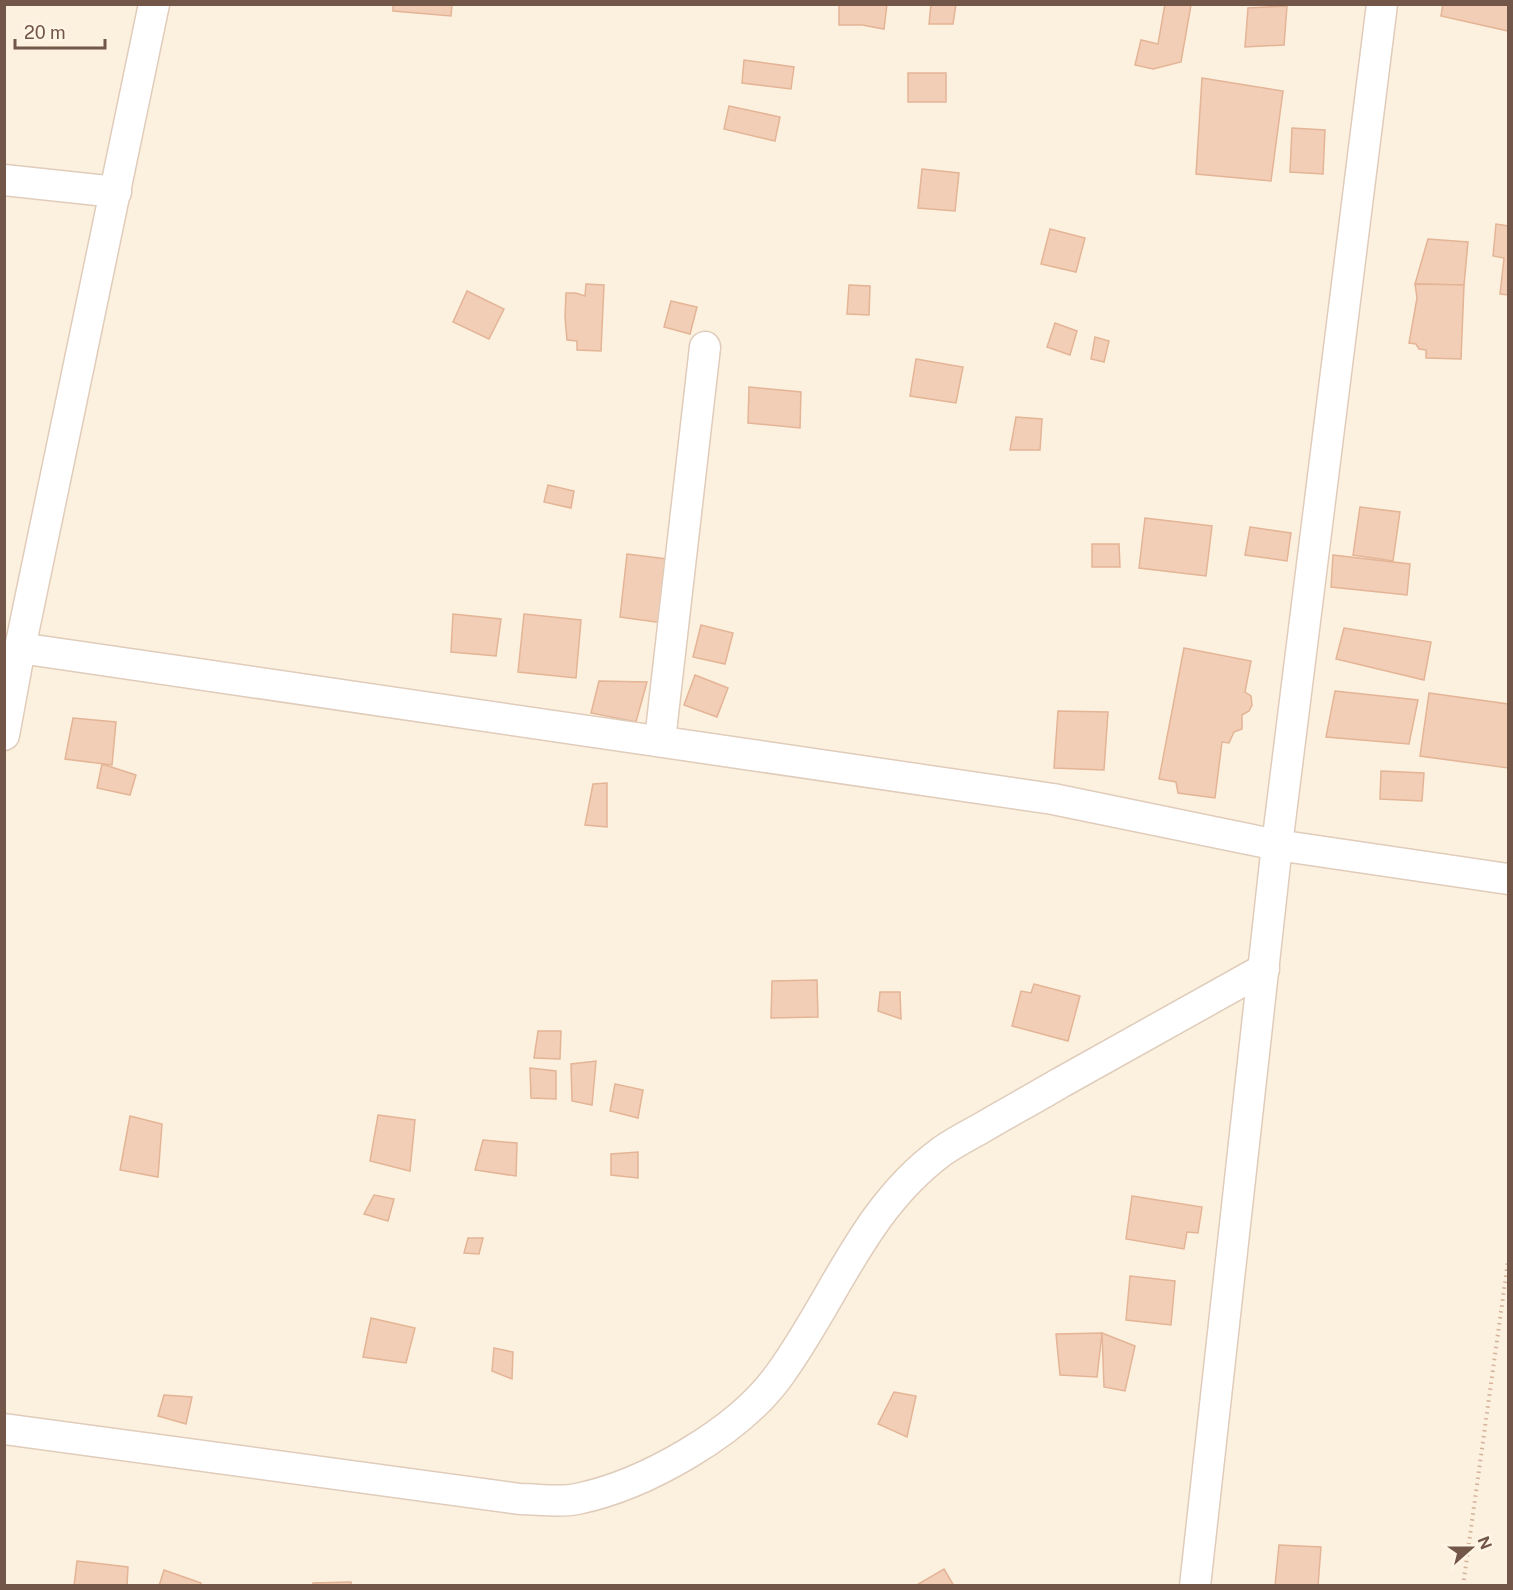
<svg xmlns="http://www.w3.org/2000/svg" width="1513" height="1590" viewBox="0 0 1513 1590" font-family="'Public Sans',sans-serif">
  <style>
    .building { fill: #f2ceb6; stroke: #e4b496; stroke-width: 1.5 }
    .lines { fill: none; stroke-linecap: round; stroke-linejoin: round }
    .street-casing { stroke: #e0ccbb; stroke-width: 33 }
    .path { stroke: #d6b19a; stroke-width: 4; stroke-dasharray: 1.5 4.5; stroke-linecap: butt }
    .street { stroke: #fff; stroke-width: 30 }
  </style>
  <rect width="100%" height="100%" fill="#fcf1df"/>
  <g class="building">
    <polygon points="393,4 452,4 451,16 393,11"/>
    <polygon points="839,4 887,4 884,29 862,25 839,25"/>
    <polygon points="931,4 956,4 953,24 929,24"/>
    <polygon points="1165,4 1191,5 1181,62 1153,69 1135,65 1141,40 1158,44"/>
    <polygon points="1443,4 1508,4 1508,31 1441,16"/>
    <polygon points="1287,6 1284,45 1245,47 1248,8"/>
    <polygon points="744,60 794,67 791,89 742,83"/>
    <rect x="908" y="73" width="38" height="29"/>
    <polygon points="1202,78 1283,91 1271,181 1196,174"/>
    <polygon points="729,106 780,117 775,141 724,129"/>
    <polygon points="1292,128 1325,130 1323,174 1290,172"/>
    <polygon points="922,169 959,173 955,211 918,208"/>
    <polygon points="1496,224 1508,226 1508,295 1500,294 1504,258 1493,256"/>
    <polygon points="1050,229 1085,238 1076,272 1041,264"/>
    <polygon points="1428,239 1468,242 1464,285 1415,284"/>
    <polygon points="586,284 604,285 601,351 577,350 577,341 567,340 565,317 566,293 576,293 585,296"/>
    <polygon points="1415,284 1464,285 1461,359 1426,358 1426,350 1419,349 1416,344 1409,343 1417,298"/>
    <polygon points="849,285 870,286 869,315 847,314"/>
    <polygon points="467,291 504,309 489,339 453,322"/>
    <polygon points="671,301 697,307 690,334 664,327"/>
    <polygon points="1055,323 1077,331 1070,355 1047,347"/>
    <polygon points="1095,337 1109,341 1104,362 1091,359"/>
    <polygon points="916,359 963,367 956,403 910,396"/>
    <polygon points="749,387 801,392 800,428 748,423"/>
    <polygon points="1016,417 1042,419 1040,450 1010,450"/>
    <polygon points="548,485 574,491 571,508 544,502"/>
    <polygon points="1360,507 1400,512 1393,561 1353,555"/>
    <polygon points="1145,518 1212,526 1206,576 1139,568"/>
    <polygon points="1250,527 1291,533 1287,561 1245,555"/>
    <polygon points="1092,544 1119,544 1120,567 1092,567"/>
    <polygon points="627,554 675,560 670,624 620,617"/>
    <polygon points="1333,555 1410,564 1407,595 1331,587"/>
    <polygon points="453,614 501,619 496,656 451,652"/>
    <polygon points="524,614 581,620 576,678 518,672"/>
    <polygon points="701,625 733,633 725,664 693,657"/>
    <polygon points="1344,628 1431,642 1424,680 1336,659"/>
    <polygon points="1184,648 1251,661 1245,692 1251,696 1252,705 1249,711 1242,715 1242,729 1234,732 1229,743 1222,742 1215,798 1178,793 1176,782 1159,779"/>
    <polygon points="695,675 728,688 717,717 684,705"/>
    <polygon points="599,681 647,682 636,722 591,713"/>
    <polygon points="1335,691 1418,700 1409,744 1326,737"/>
    <polygon points="1429,693 1508,704 1508,768 1420,756"/>
    <polygon points="1058,711 1108,712 1104,770 1054,768"/>
    <polygon points="73,718 116,722 112,765 65,759"/>
    <polygon points="102,764 136,775 130,795 97,788"/>
    <polygon points="1381,771 1424,773 1422,801 1380,799"/>
    <polygon points="607,783 607,827 585,825 593,784"/>
    <polygon points="817,980 818,1017 771,1018 772,981"/>
    <polygon points="1034,984 1080,996 1068,1041 1012,1026 1021,991 1031,993"/>
    <polygon points="880,992 900,992 901,1019 878,1011"/>
    <polygon points="538,1031 561,1031 560,1059 534,1058"/>
    <polygon points="596,1061 592,1105 572,1101 571,1064"/>
    <polygon points="530,1068 556,1071 556,1099 531,1098"/>
    <polygon points="615,1084 643,1090 638,1118 610,1111"/>
    <polygon points="378,1115 415,1120 410,1171 370,1161"/>
    <polygon points="130,1116 162,1124 158,1177 120,1170"/>
    <polygon points="483,1140 517,1143 516,1176 475,1170"/>
    <polygon points="638,1152 638,1178 611,1175 611,1154"/>
    <polygon points="374,1195 394,1199 388,1221 364,1214"/>
    <polygon points="1132,1196 1202,1207 1198,1233 1187,1232 1184,1249 1126,1239"/>
    <polygon points="468,1238 483,1238 479,1254 464,1253"/>
    <polygon points="1130,1276 1175,1281 1171,1325 1126,1320"/>
    <polygon points="371,1318 415,1328 406,1363 363,1357"/>
    <polygon points="1102,1333 1097,1377 1060,1375 1056,1334"/>
    <polygon points="1102,1333 1135,1346 1125,1391 1104,1387"/>
    <polygon points="494,1348 513,1352 512,1379 492,1371"/>
    <polygon points="894,1392 916,1396 907,1437 878,1424"/>
    <polygon points="164,1395 192,1397 186,1424 158,1416"/>
    <polygon points="1279,1545 1321,1547 1318,1586 1275,1586"/>
    <polygon points="77,1561 128,1567 127,1586 74,1586"/>
    <polygon points="944,1569 954,1586 915,1586"/>
    <polygon points="164,1570 201,1583 200,1586 159,1586"/>
    <polygon points="351,1582 351,1586 313,1586 313,1583"/>
  </g>
  <g class="lines">
    <g class="street-casing">
      <g id="street">
        <polyline points="4,180 116,192"/>
        <polyline points="20,648 154,4"/>
        <polyline points="4,735 20,648 1053,799 1277,845 1508,879"/>
        <polyline points="660,740 705,347"/>
        <path d="M 4,1429 L 520,1499 C 538,1499 559,1503 577,1499 C 645,1485 739,1432 780,1374 C 835,1298 863,1210 941,1152 C 952,1144 965,1137 978,1130 C 1005,1114 1033,1099 1060,1083 C 1128,1045 1196,1007 1264,969"/>
        <polyline points="1195,1586 1277,845 1382,4"/>
      </g>
    </g>
    <polyline class="path" points="1463,1586 1508,1261"/>
    <use href="#street" class="street"/>
  </g>
  <rect width="1513" height="1590" fill="none" stroke="#725647" stroke-width="12"/>
  <g transform="translate(1471 1548) rotate(69)" stroke="#fff5e5" stroke-width="4.5" paint-order="stroke">
  <path d="M0-4.5L10 22L0 15L-10 22Z" fill="#725647"/>
  <text y="-9" font-size="16" font-weight="bold" text-anchor="middle" fill="#725647">N</text>
  </g>
  <path d="M15 39v9h90v-9" fill="none" stroke="#725647" stroke-width="3"/>
  <text x="24" y="39" font-size="18" fill="#725647" stroke="#fff5e5" stroke-width="4.5" paint-order="stroke">20 m</text>
</svg>
